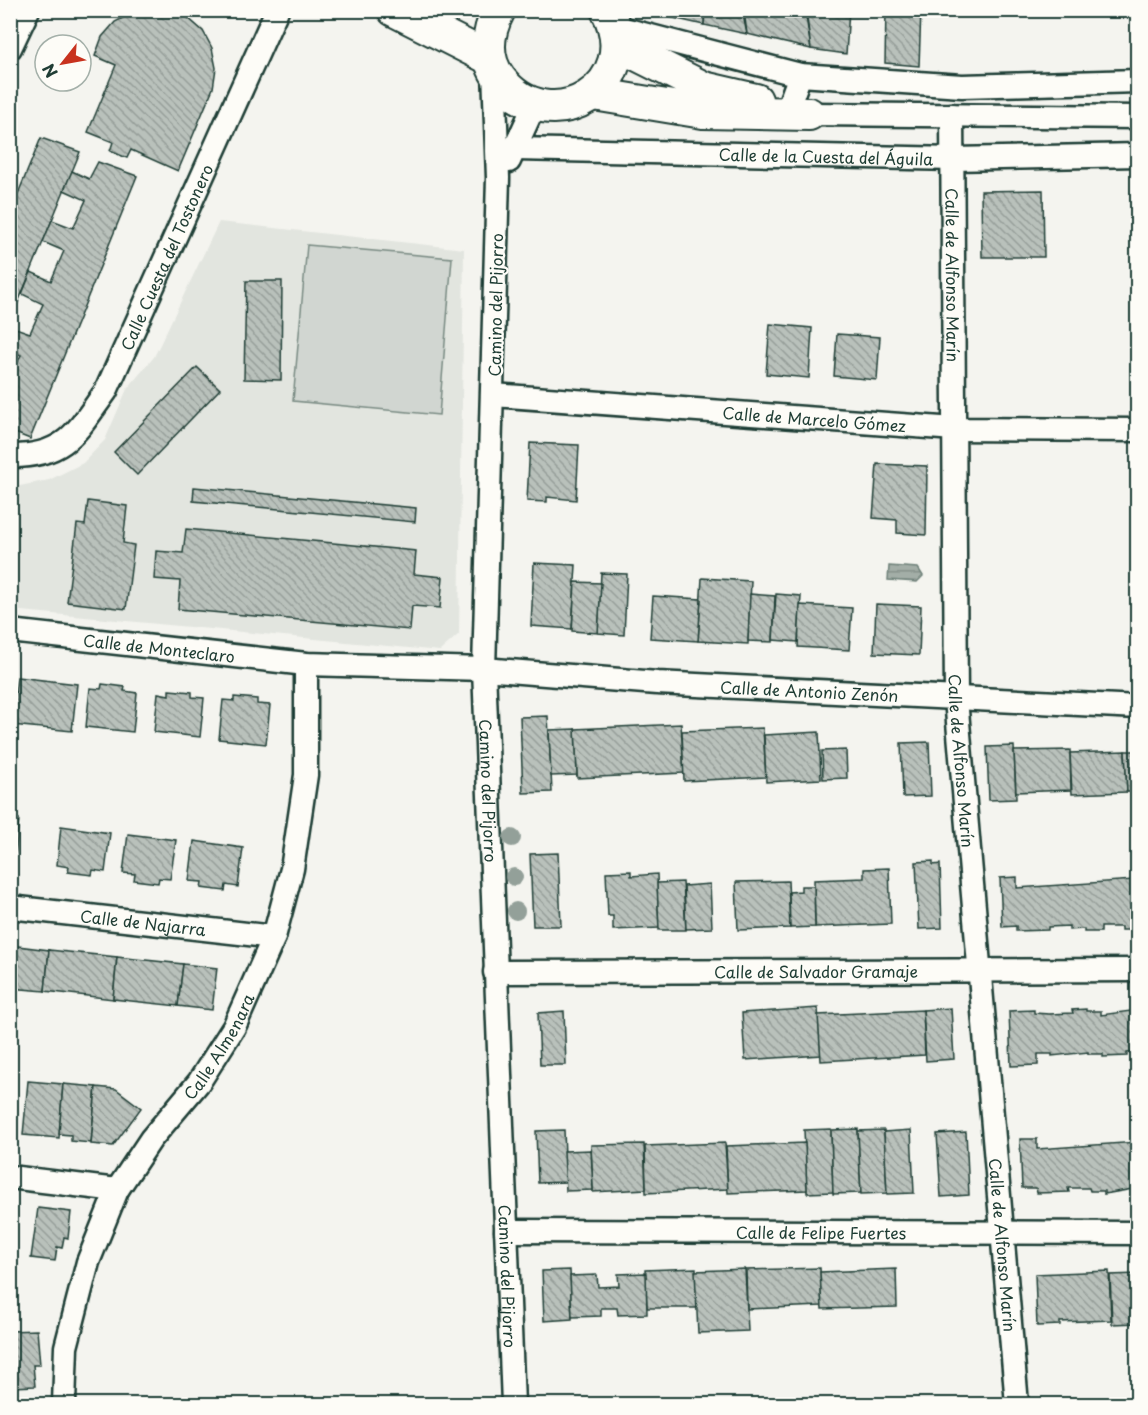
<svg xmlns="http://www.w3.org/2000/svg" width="1148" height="1415" viewBox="0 0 1148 1415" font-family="'Playpen Sans',sans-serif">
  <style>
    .built { fill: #e2e5df }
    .green { fill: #d1d6d1; stroke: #788a82; stroke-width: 1.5 }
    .water { fill: url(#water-rules); stroke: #6e8179; stroke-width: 1.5 }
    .building { fill: url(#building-back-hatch); stroke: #1f3d34; stroke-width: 1.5 }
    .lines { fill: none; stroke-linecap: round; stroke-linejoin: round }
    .street-casing { stroke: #1f3d34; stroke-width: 27 }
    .secondary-casing { stroke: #1f3d34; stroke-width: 36 }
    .street { stroke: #fdfcf7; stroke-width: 22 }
    .secondary { stroke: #fdfcf7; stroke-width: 32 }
    .tree { fill: #93a099 }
    .labels { text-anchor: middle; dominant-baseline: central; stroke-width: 4.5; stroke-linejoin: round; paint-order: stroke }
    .street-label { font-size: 16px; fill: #1f3d34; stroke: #fdfcf7 }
  </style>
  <defs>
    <pattern id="water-rules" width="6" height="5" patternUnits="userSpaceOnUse" patternTransform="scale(1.5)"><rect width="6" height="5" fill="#a3aea7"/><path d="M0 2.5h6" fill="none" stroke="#848f89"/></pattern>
    <pattern id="building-back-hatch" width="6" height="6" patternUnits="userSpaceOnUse" patternTransform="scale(1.5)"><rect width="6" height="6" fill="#b9c1bb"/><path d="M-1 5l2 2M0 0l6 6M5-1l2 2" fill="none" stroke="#969e99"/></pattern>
  </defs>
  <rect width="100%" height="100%" fill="#f4f4ef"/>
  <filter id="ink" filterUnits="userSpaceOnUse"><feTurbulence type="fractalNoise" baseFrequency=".0167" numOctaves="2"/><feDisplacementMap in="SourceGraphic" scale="12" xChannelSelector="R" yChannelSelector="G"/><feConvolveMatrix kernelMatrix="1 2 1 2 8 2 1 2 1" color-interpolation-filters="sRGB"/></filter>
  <g filter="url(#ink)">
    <polygon class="built" points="219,222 464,249 459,634 440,651 11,610 10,488 49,480 83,463 105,440 127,389 154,357"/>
    <polygon class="green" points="307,245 452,258 439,415 293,401"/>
    <polygon class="water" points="889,566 918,568 923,576 917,582 888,580"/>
    <g class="building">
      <polygon points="138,10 172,10 188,18 203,31 212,48 216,68 213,88 178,171 131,150 127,158 110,151 113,142 88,132 116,65 95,56 102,37 115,22"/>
      <polygon points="664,10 705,10 704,25 664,16"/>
      <polygon points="705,10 742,10 747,34 704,25"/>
      <polygon points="744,10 805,10 811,49 747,34"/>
      <polygon points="806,10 849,10 846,54 811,49"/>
      <polygon points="886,10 921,10 919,66 885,63"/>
      <polygon points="41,138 80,152 10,322 10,213"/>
      <polygon points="98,162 137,176 30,439 10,431 10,377 21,355 10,350 10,326 30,333 43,304 22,294 31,272 51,281 64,251 43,242 52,220 73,228 86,200 64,190 72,171 89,179"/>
      <polygon points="1043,190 1044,257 982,257 981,191"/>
      <polygon points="246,281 282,281 281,380 244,379"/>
      <polygon points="770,324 812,328 809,378 766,374"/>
      <polygon points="837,334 880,337 877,380 834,376"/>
      <polygon points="197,367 220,389 137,475 114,452"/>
      <polygon points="530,443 579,445 576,500 547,497 547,502 527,501"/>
      <polygon points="877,464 927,466 926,535 897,533 897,520 873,518"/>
      <polygon points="194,487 416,508 415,522 193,501"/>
      <polygon points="88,501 127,506 123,543 134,545 126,609 67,602 77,524 85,525"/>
      <polygon points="186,529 416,551 414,574 443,577 440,608 412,606 410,630 178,609 180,581 154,579 156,551 183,553"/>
      <polygon points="534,563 576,565 572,629 531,626"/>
      <polygon points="601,573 627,574 624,635 598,633"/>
      <polygon points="702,578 751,581 748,644 698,641"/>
      <polygon points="575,582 601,583 598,633 572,631"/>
      <polygon points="750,594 775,596 773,642 748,641"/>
      <polygon points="776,594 801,596 798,642 773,640"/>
      <polygon points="653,596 701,599 698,641 650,638"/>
      <polygon points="876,604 921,606 919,655 874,653"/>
      <polygon points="800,605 852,608 849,650 798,647"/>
      <polygon points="17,677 77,684 72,731 12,725"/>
      <polygon points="102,684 125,687 124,691 137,693 133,732 86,727 90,688 101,689"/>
      <polygon points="169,690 192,692 192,697 204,698 200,737 154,732 158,693 169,695"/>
      <polygon points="234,697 257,699 257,704 270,705 266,744 219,739 223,700 234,701"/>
      <polygon points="548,716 552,792 523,793 520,717"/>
      <polygon points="681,724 684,773 577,778 575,729"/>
      <polygon points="763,728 766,777 684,781 682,731"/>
      <polygon points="575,729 577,775 551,776 549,730"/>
      <polygon points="819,732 821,779 766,782 764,735"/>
      <polygon points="929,742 931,796 903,797 901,743"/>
      <polygon points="1014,746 1016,799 989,800 987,747"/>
      <polygon points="846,750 847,778 823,779 822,751"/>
      <polygon points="1070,750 1071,790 1016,792 1014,751"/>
      <polygon points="1125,751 1127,792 1072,794 1070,753"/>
      <polygon points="1125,751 1138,751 1138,792 1127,792"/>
      <polygon points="10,818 19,819 14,867 10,867"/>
      <polygon points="61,826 110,833 105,872 93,870 92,875 68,872 69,867 57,865"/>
      <polygon points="128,834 176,840 170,879 159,878 158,883 134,880 135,874 123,873"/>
      <polygon points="194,841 243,848 238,887 226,885 225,891 201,888 202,882 189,881"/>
      <polygon points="558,853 561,926 533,926 530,854"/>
      <polygon points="933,861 933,865 940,864 942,928 919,929 916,862"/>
      <polygon points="889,868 891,924 815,927 814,880 864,878 864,869"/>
      <polygon points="631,871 631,876 657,874 659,928 613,930 613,916 608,916 606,872"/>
      <polygon points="1017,877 1017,888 1134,880 1134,889 1138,889 1138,933 1136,930 1121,930 1121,927 1101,927 1101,932 1084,932 1084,929 1069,930 1069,926 1048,927 1048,930 1016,931 1016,926 1002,927 1000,878"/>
      <polygon points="788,881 790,928 738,930 736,882"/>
      <polygon points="683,882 686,930 659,930 657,883"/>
      <polygon points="710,884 712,928 686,929 684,886"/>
      <polygon points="801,886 814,886 815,927 790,928 789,892 801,891"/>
      <polygon points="10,945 49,950 45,991 10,988"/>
      <polygon points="49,950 117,957 113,999 45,991"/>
      <polygon points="117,957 183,964 178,1006 113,999"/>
      <polygon points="183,964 217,968 212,1010 178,1006"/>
      <polygon points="818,1008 821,1055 745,1060 742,1013"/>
      <polygon points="951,1008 954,1059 926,1061 923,1010"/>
      <polygon points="1086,1009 1086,1011 1101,1011 1101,1015 1138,1010 1138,1052 1127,1053 1127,1056 1103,1057 1103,1054 1088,1054 1088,1052 1052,1056 1052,1054 1038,1054 1038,1065 1011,1066 1009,1011 1034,1010 1034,1013 1049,1014 1073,1013 1072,1010"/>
      <polygon points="923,1010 925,1055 821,1061 818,1015"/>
      <polygon points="564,1011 566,1065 540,1065 538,1013"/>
      <polygon points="28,1081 63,1084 59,1138 23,1135"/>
      <polygon points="63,1084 96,1087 91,1143 71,1141 71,1135 59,1134"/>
      <polygon points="96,1087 116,1089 141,1108 113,1146 91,1144"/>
      <polygon points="831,1129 833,1192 807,1193 804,1130"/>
      <polygon points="858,1129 861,1193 833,1194 831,1130"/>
      <polygon points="564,1130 566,1182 538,1183 536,1131"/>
      <polygon points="884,1130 887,1193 861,1194 858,1131"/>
      <polygon points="911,1130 914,1193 887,1194 884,1132"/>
      <polygon points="966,1132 969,1195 941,1197 937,1134"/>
      <polygon points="1020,1139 1037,1139 1037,1149 1138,1142 1138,1188 1104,1194 1104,1191 1090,1191 1089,1188 1068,1188 1069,1192 1037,1193 1036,1188 1022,1188"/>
      <polygon points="725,1143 728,1189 646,1193 645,1146"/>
      <polygon points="805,1143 807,1190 728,1193 726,1146"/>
      <polygon points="644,1144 646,1189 593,1192 591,1145"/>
      <polygon points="591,1150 593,1190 566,1191 564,1151"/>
      <polygon points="38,1208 71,1212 68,1238 64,1237 62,1248 57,1247 55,1261 31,1258"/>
      <polygon points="696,1268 697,1308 647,1308 645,1270"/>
      <polygon points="820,1268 822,1306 747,1309 746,1270"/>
      <polygon points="745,1269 748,1331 698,1333 695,1271"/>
      <polygon points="896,1269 897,1307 822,1309 820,1272"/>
      <polygon points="570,1270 572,1319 544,1321 542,1271"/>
      <polygon points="1109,1271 1111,1320 1060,1322 1060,1325 1037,1326 1035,1274"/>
      <polygon points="646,1273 647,1314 618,1315 617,1308 601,1308 601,1316 572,1317 570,1276 597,1275 598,1287 619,1286 618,1274"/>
      <polygon points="1138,1274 1138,1323 1112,1324 1110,1275"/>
      <polygon points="37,1330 40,1365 33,1365 35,1386 13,1387 10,1331"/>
      <polygon points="917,1401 917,1404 878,1404 878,1403"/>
      <polygon points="982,1401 982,1404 942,1404 942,1403"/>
      <polygon points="1124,1401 1124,1404 1099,1404 1099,1402"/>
    </g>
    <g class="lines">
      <g class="street-casing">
        <g id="street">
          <polyline points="616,27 800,75 962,86 1138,81"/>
          <polyline points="10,48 28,10"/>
          <path id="s1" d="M 494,71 L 498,178 L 484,669 L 513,1404"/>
          <polyline points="788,108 800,75"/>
          <polyline points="809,114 1138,117"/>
          <path id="s2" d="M 952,115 L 956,699 L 1017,1404"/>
          <path id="s3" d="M 516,149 L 954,159 L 1138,155"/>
          <polyline points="509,161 534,106"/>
          <path id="s4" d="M 493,395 L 955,429 L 1138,430"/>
          <path id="s5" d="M 10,456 C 66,457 77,431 106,391 L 277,10"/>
          <path id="s6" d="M 10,631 L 306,664 L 484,669 L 657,683 L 1138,707"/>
          <path id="s7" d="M 10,907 L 274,937"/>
          <path id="s8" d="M 495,972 L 1138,970"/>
          <polyline points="10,1177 117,1190"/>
          <path id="s9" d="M 506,1231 L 1138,1233"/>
          <path id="s10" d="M 64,1404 L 66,1347 L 88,1262 L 117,1190 L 151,1139 L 199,1082 L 234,1027 L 274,937 L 292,869 L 306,775 L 306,664"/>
        </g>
      </g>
      <g class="secondary-casing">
        <g id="secondary">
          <polyline points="394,10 489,58"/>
          <path d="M 499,10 C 487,33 484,58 500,79 C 550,144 647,85 607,10"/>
          <polyline points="618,45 704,88 756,100"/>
          <polyline points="594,94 703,112 809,114"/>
        </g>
      </g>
      <use href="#street" class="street"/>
      <use href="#secondary" class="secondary"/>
    </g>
    <g class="tree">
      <circle cx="512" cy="838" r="9"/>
      <circle cx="514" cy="877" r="9"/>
      <circle cx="516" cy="911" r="9"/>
    </g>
  </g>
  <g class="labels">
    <g class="street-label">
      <text stroke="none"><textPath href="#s3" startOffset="310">Calle de la Cuesta del Águila</textPath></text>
      <text stroke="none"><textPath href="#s5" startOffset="270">Calle Cuesta del Tostonero</textPath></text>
      <text stroke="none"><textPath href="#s2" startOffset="160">Calle de Alfonso Marín</textPath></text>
      <text transform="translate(495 305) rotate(-89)">Camino del Pijorro</text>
      <text stroke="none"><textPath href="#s4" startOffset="322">Calle de Marcelo Gómez</textPath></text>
      <text stroke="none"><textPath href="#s6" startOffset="150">Calle de Monteclaro</textPath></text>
      <text stroke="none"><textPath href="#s6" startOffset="802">Calle de Antonio Zenón</textPath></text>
      <text stroke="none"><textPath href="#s2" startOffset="646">Calle de Alfonso Marín</textPath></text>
      <text stroke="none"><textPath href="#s1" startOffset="720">Camino del Pijorro</textPath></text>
      <text stroke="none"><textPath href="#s7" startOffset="134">Calle de Najarra</textPath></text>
      <text stroke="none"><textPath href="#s8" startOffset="321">Calle de Salvador Gramaje</textPath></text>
      <text stroke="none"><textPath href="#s10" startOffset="399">Calle Almenara</textPath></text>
      <text stroke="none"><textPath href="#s9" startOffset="315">Calle de Felipe Fuertes</textPath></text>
      <text stroke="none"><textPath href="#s2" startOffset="1132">Calle de Alfonso Marín</textPath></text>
      <text stroke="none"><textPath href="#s1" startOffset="1206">Camino del Pijorro</textPath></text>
    </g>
  </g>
  <rect width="1148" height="1415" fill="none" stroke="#fdfcf7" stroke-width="36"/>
  <rect x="18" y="18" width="1112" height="1379" fill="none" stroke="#1f3d34" stroke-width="2" filter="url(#ink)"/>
  <g transform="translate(63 63) rotate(239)"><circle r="28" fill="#fdfcf7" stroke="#a4b0a9" stroke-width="1.5"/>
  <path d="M0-4.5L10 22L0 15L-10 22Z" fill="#c8321e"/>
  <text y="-9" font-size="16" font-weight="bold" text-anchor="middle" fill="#1f3d34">N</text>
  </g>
</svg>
